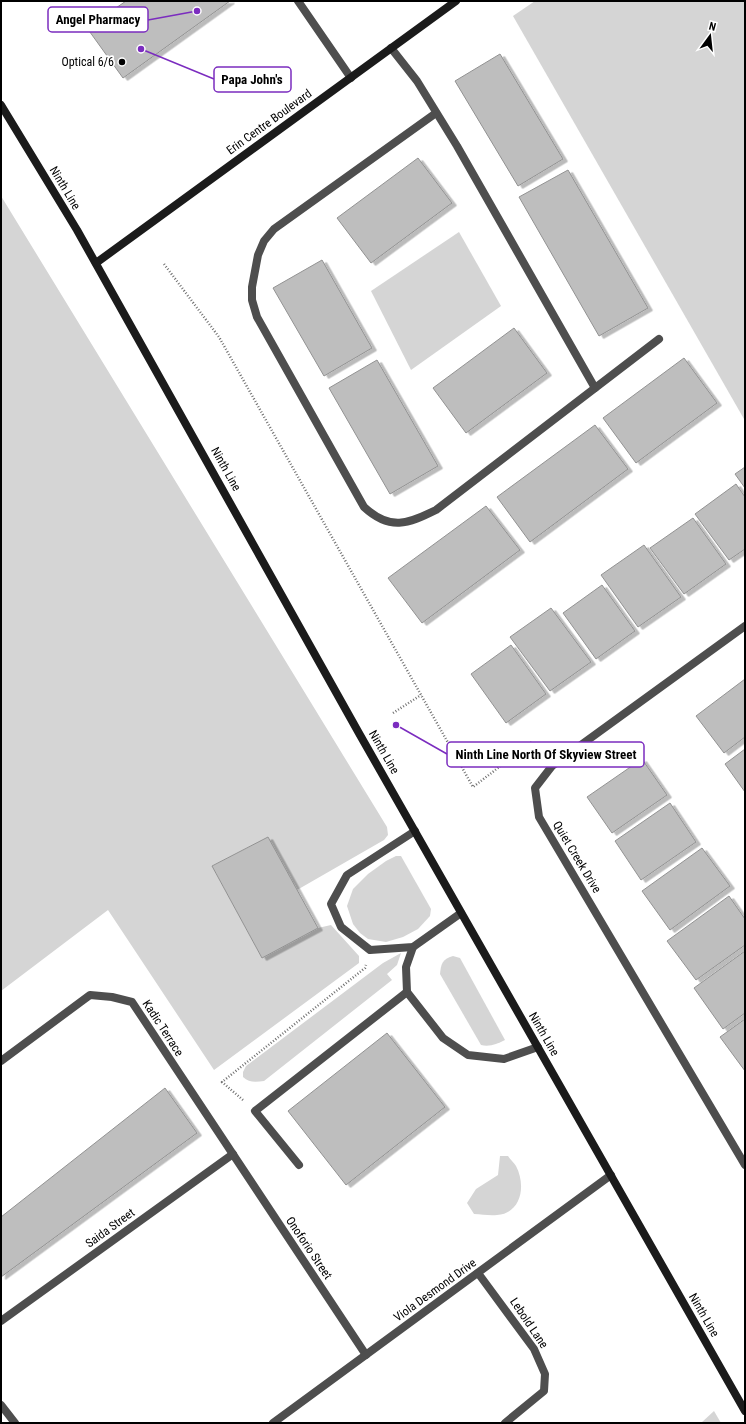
<svg xmlns="http://www.w3.org/2000/svg" width="746" height="1424" viewBox="0 0 746 1424" font-family="'Roboto Condensed',sans-serif">
  <style>
    .green { fill: #d5d5d5 }
    .building { fill: #bebebe; stroke: #929292; filter: url(#shadow) }
    .lines { fill: none; stroke-linecap: round; stroke-linejoin: round }
    .path { stroke: #707070; stroke-width: 2.5; stroke-dasharray: 1 2; stroke-linecap: butt }
    .lane { stroke: #4e4e4e; stroke-width: 8 }
    .street { stroke: #4e4e4e; stroke-width: 8 }
    .secondary { stroke: #1b1b1b; stroke-width: 8 }
    .poi-dot { fill: #000; stroke: #fff; stroke-width: 1.5 }
    .labels { text-anchor: middle; dominant-baseline: central; stroke-width: 3.5; stroke-linejoin: round; paint-order: stroke }
    .poi-label { font-size: 12px; fill: #000; stroke: #fff; text-anchor: end }
    .street-label { font-size: 12px; fill: #000; stroke: #fff }
    .leader { fill: none; stroke: #7b2cbf; stroke-width: 1.5 }
    .callout-dot { fill: #7b2cbf; stroke: #fff; stroke-width: 1.5 }
    .callout { fill: #fff; stroke: #7b2cbf; stroke-width: 1.5 }
    .callout-label { font-size: 13px; text-anchor: middle; font-weight: bold; fill: #000 }
  </style>
  <defs>
    <filter id="shadow"><feDropShadow dx="4.5" dy="2.5" stdDeviation="0" flood-color="#0004"/></filter>
  </defs>
  <rect width="100%" height="100%" fill="#fff"/>
  <g class="green">
    <polygon points="535,1 745,1 745,418 744,419 513,16"/>
    <polygon points="1,196 387,827 388,835 384,840 297,890 268,837 212,866 262,958 318,928 331,925 359,956 359,963 214,1070 108,910 1,991"/>
    <polygon points="459,232 501,306 411,370 371,291"/>
    <polygon points="396,856 401,856 431,909 430,916 418,929 403,937 386,942 368,939 360,933 353,924 347,906 353,889 368,874 386,861"/>
    <path d="M 401,953 L 397,965 L 387,974 L 392,980 L 264,1081 C 256,1082 249,1083 243,1077 L 243,1072 L 246,1066 L 383,963 Z"/>
    <path d="M 453,956 L 460,958 L 505,1040 C 497,1044 490,1047 481,1045 L 440,974 C 441,964 442,959 453,956 Z"/>
    <path d="M 500,1156 L 508,1156 C 510,1159 514,1163 516,1166 C 526,1185 522,1213 497,1215 C 489,1216 482,1214 474,1214 L 467,1203 L 476,1189 L 498,1175 Z"/>
    <polygon points="714,1411 721,1423 701,1423"/>
  </g>
  <g class="building">
    <polygon points="126,1 230,1 123,78 87,28"/>
    <polygon points="500,54 563,159 518,186 455,81"/>
    <polygon points="418,158 452,203 371,263 337,218"/>
    <polygon points="568,170 648,308 599,336 519,197"/>
    <polygon points="322,260 372,348 324,376 273,288"/>
    <polygon points="514,328 547,373 466,433 433,388"/>
    <polygon points="684,358 717,403 636,463 603,418"/>
    <polygon points="377,360 438,466 390,494 329,388"/>
    <polygon points="595,425 628,469 530,542 497,497"/>
    <polygon points="745,467 745,488 735,474"/>
    <polygon points="736,484 745,497 745,549 729,560 695,514"/>
    <polygon points="486,506 520,550 422,623 388,578"/>
    <polygon points="693,518 726,564 684,594 650,548"/>
    <polygon points="644,545 681,597 638,627 601,575"/>
    <polygon points="602,585 635,631 596,659 563,613"/>
    <polygon points="551,608 591,662 550,691 510,637"/>
    <polygon points="511,645 546,694 506,723 471,674"/>
    <polygon points="745,679 745,737 724,753 696,716"/>
    <polygon points="745,749 745,792 725,764"/>
    <polygon points="642,759 667,795 612,833 587,797"/>
    <polygon points="670,803 696,842 641,880 615,841"/>
    <polygon points="268,837 318,928 262,958 212,866"/>
    <polygon points="702,848 730,886 670,930 642,891"/>
    <polygon points="729,896 745,919 745,945 696,980 667,941"/>
    <polygon points="745,951 745,1013 723,1029 694,988"/>
    <polygon points="745,1019 745,1071 720,1037"/>
    <polygon points="387,1033 445,1107 346,1185 288,1111"/>
    <polygon points="165,1088 197,1133 1,1277 1,1217"/>
  </g>
  <g class="lines">
    <g class="path">
      <polyline points="164,264 219,337 473,787 532,742"/>
      <polyline points="393,713 421,695"/>
      <polyline points="243,1100 222,1082 365,968 366,965"/>
    </g>
    <g class="lane">
      <polyline points="298,1 351,78"/>
      <polyline points="391,48 417,81 457,146 595,388"/>
      <path d="M 436,113 L 274,229 L 264,241 L 258,255 L 252,287 L 252,300 L 257,317 L 364,507 C 390,531 408,524 436,510 L 659,339"/>
      <polyline points="415,831 347,875 331,904 341,927 370,950 413,947 461,913"/>
      <polyline points="413,947 406,967 407,992 443,1038 468,1055 504,1059 538,1047"/>
      <polyline points="1,1061 90,995 112,997 132,1002 366,1355"/>
      <polyline points="299,1165 255,1111 407,992"/>
      <polyline points="478,1273 534,1349 545,1374 544,1391 505,1423"/>
      <polyline points="1,1321 233,1154"/>
      <polyline points="1,1405 15,1423"/>
    </g>
    <g class="street">
      <polyline points="745,626 552,766 535,788 539,817 745,1165"/>
      <polyline points="273,1423 611,1175"/>
    </g>
    <g class="secondary">
      <polyline points="1,105 77,230 360,735 745,1411"/>
      <polyline points="96,263 456,1"/>
    </g>
  </g>
  <circle class="poi-dot" cx="122" cy="62" r="4"/>
  <g class="labels">
    <g class="poi-label">
      <text x="114" y="62">Optical 6/6</text>
    </g>
    <g class="street-label">
      <text transform="translate(269 122) rotate(-36)">Erin Centre Boulevard</text>
      <text transform="translate(65 188) rotate(59)">Ninth Line</text>
      <text transform="translate(226 469) rotate(61)">Ninth Line</text>
      <text transform="translate(384 752) rotate(60)">Ninth Line</text>
      <text transform="translate(577 857) rotate(59)">Quiet Creek Drive</text>
      <text transform="translate(163 1028) rotate(57)">Kadic Terrace</text>
      <text transform="translate(544 1034) rotate(60)">Ninth Line</text>
      <text transform="translate(110 1228) rotate(-36)">Saida Street</text>
      <text transform="translate(309 1248) rotate(56)">Onoforio Street</text>
      <text transform="translate(435 1290) rotate(-36)">Viola Desmond Drive</text>
      <text transform="translate(704 1315) rotate(60)">Ninth Line</text>
      <text transform="translate(529 1323) rotate(56)">Lebold Lane</text>
    </g>
  </g>
  <path class="leader" d="M197 11L148 20M141 49L214 79M396 725L447 754"/>
  <g class="callout-dot">
    <circle cx="197" cy="11" r="4"/>
    <circle cx="141" cy="49" r="4"/>
    <circle cx="396" cy="725" r="4"/>
  </g>
  <g class="callout">
    <rect x="48" y="7" width="100" height="25" rx="4"/>
    <rect x="214" y="67" width="77" height="25" rx="4"/>
    <rect x="447" y="742" width="197" height="25" rx="4"/>
  </g>
  <g class="callout-label">
    <text x="98" y="24">Angel Pharmacy</text>
    <text x="252" y="84">Papa John's</text>
    <text x="546" y="759">Ninth Line North Of Skyview Street</text>
  </g>
  <rect width="746" height="1424" fill="none" stroke="#000000" stroke-width="4"/>
  <g transform="translate(710 36) rotate(15)" stroke="#ffffff" stroke-width="3" paint-order="stroke">
  <path d="M0-3L7 15L0 10L-7 15Z" fill="#000000"/>
  <text y="-6" font-size="11" font-weight="bold" text-anchor="middle" fill="#000000">N</text>
  </g>
</svg>
